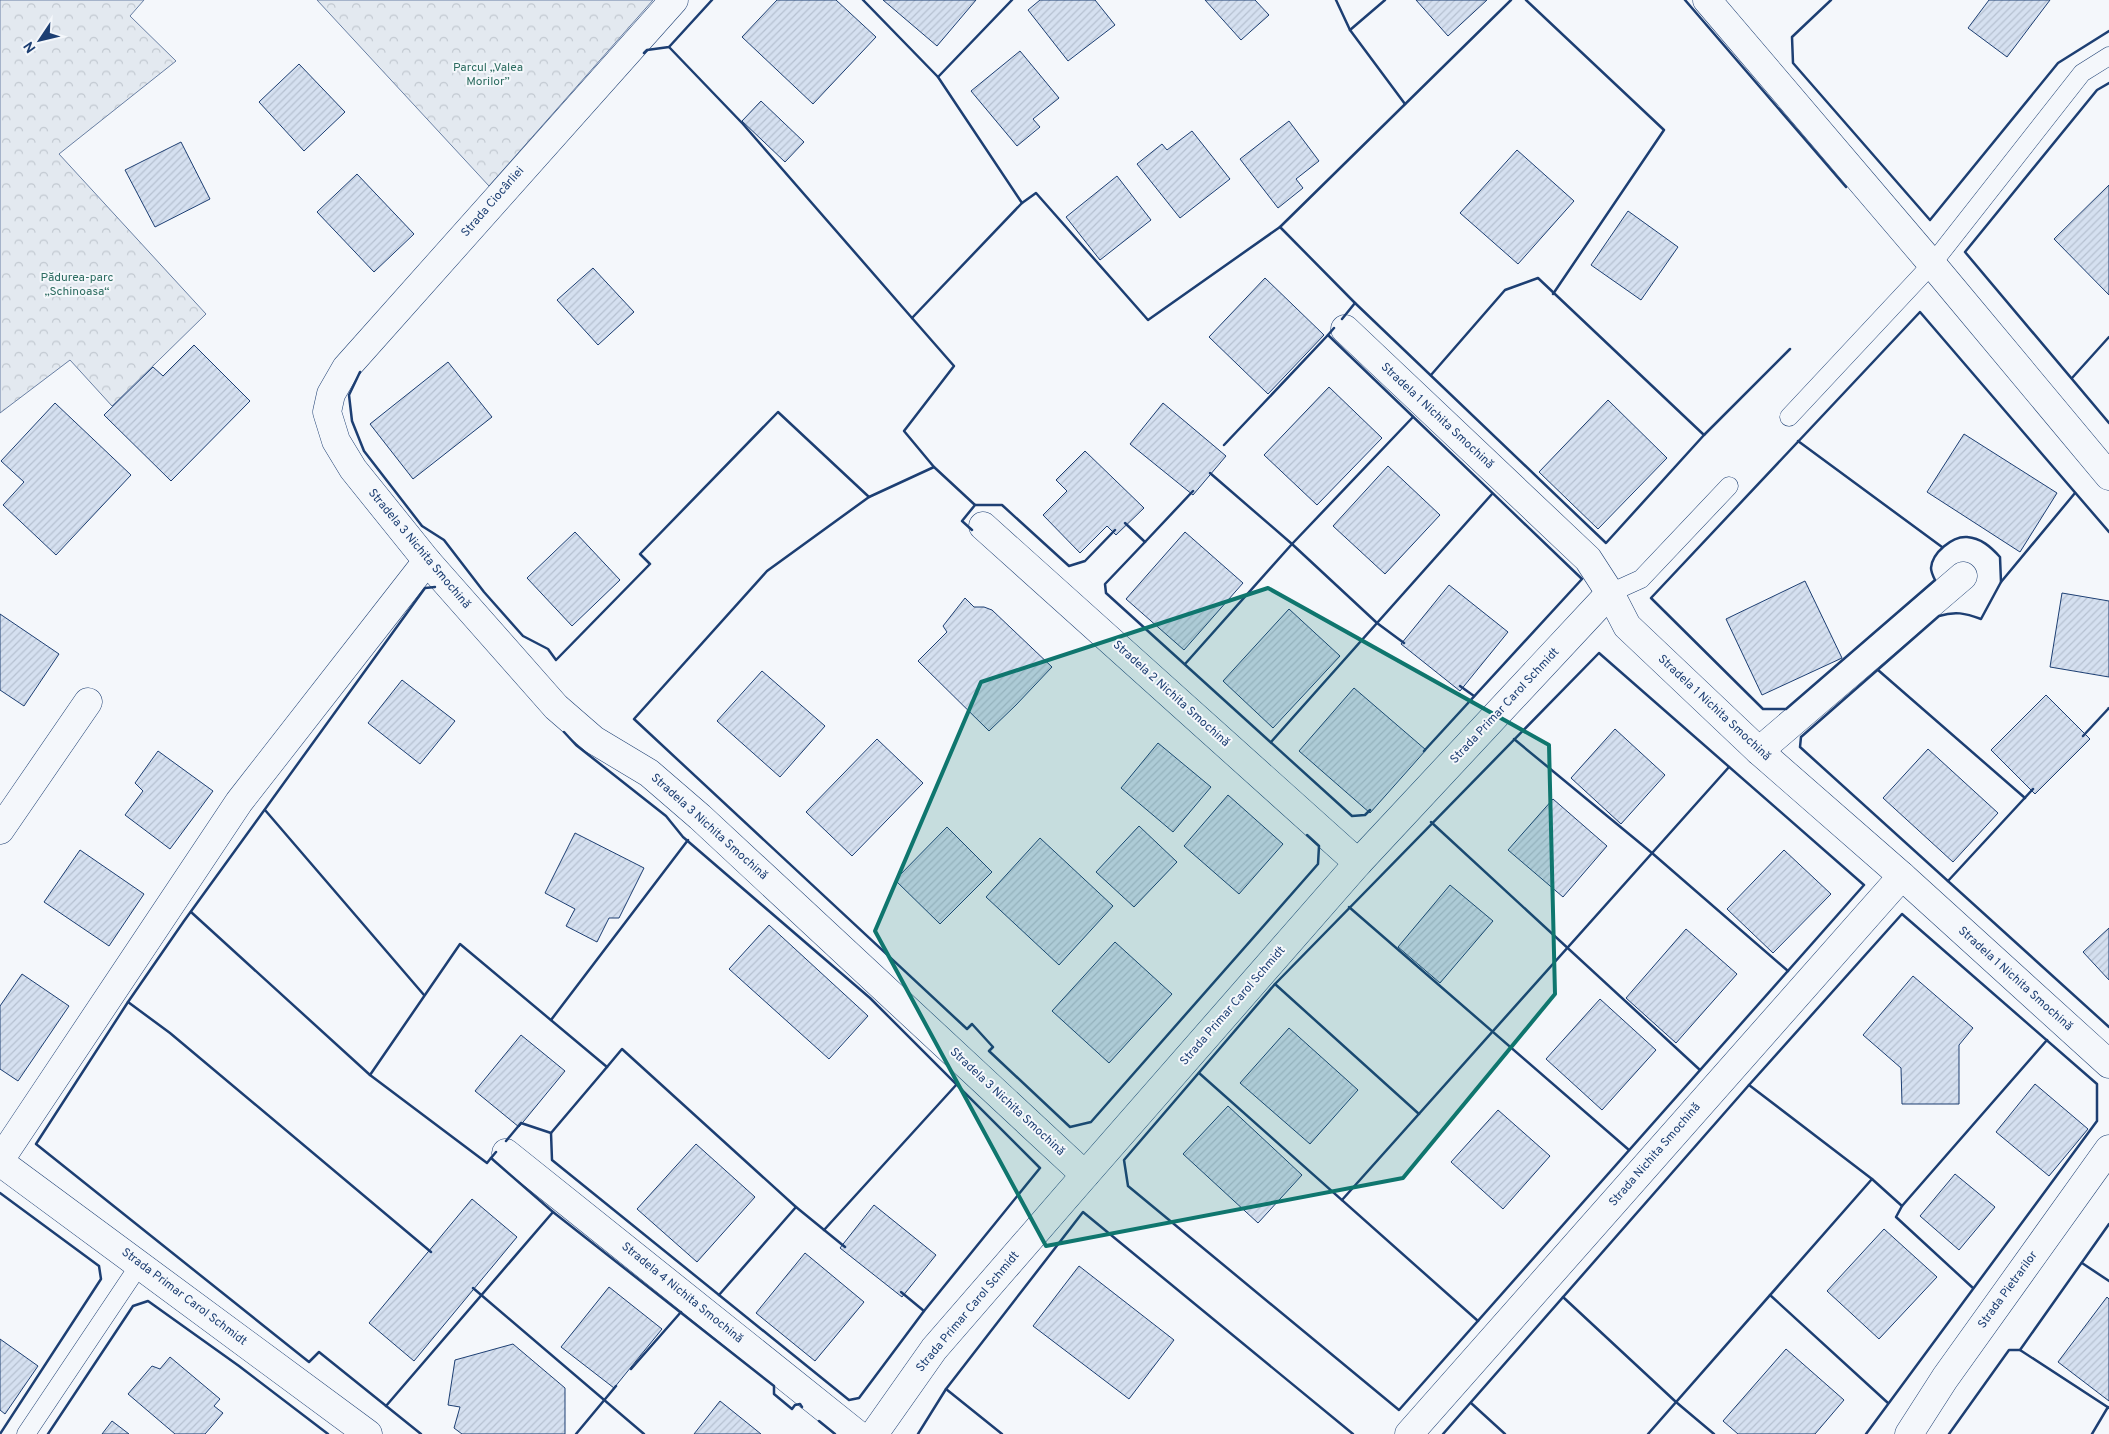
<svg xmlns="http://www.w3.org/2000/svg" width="2109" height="1434" viewBox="0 0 2109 1434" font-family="Overpass,sans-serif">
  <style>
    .forest { fill: url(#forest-crowns); stroke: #687fa3 }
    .building { fill: url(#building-hatch); stroke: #1d3f73 }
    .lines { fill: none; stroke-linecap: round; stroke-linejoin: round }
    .service-casing { stroke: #1d3f73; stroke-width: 19 }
    .minor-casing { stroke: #1d3f73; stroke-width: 29 }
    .service { stroke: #f4f7fb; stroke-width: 18 }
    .minor { stroke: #f4f7fb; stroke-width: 28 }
    .wall { stroke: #1d3f73; stroke-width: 2.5 }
    .marked { fill: #0f766e; fill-opacity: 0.2; stroke: #0f766e; stroke-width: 4; stroke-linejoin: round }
    .labels { text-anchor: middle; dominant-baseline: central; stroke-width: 4; stroke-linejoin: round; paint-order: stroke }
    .park-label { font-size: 12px; fill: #2c6c60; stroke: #f4f7fb }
    .street-label { font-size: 12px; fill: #1d3f73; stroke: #f4f7fb }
  </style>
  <defs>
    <pattern id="forest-crowns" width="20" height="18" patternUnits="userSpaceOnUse" patternTransform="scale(1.25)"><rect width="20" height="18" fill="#e3e9f0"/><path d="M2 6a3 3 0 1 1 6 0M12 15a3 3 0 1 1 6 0" fill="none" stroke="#c2c9d1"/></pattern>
    <pattern id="building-hatch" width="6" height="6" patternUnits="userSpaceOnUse" patternTransform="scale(1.25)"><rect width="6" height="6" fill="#d5e0f0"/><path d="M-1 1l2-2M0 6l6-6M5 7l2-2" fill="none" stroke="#b6c1d1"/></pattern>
  </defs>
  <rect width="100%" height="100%" fill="#f4f7fb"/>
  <g class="forest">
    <polygon points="0,0 144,0 130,16 176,61 59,154 206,314 112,406 70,360 0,413"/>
    <polygon points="317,0 653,0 489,186"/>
  </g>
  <g class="building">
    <polygon points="777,0 836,0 876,37 813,104 742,37"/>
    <polygon points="883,0 976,0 937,46"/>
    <polygon points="1040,0 1095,0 1115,25 1068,61 1028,10"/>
    <polygon points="1205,0 1255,0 1269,15 1241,40"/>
    <polygon points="1416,0 1487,0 1448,36"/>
    <polygon points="1989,0 2050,0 2007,57 1968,28"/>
    <polygon points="1020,51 1059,98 1033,119 1040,127 1017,146 971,91"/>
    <polygon points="299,64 345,112 304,151 259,102"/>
    <polygon points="761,101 804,142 785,162 742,121"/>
    <polygon points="1289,121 1319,161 1296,179 1303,188 1278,208 1240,159"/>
    <polygon points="1192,131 1230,179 1180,218 1137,164 1162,144 1167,150"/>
    <polygon points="181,142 210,199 155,227 125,170"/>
    <polygon points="1517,150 1574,201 1518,264 1460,213"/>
    <polygon points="357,174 414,234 374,272 317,212"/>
    <polygon points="1117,176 1151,220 1100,260 1066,217"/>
    <polygon points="2109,185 2109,295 2054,239"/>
    <polygon points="1628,211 1678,247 1641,300 1591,265"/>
    <polygon points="593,268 634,312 598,345 557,300"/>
    <polygon points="1265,278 1324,335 1268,394 1209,337"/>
    <polygon points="194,345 250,401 171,481 104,415 153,367 163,376"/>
    <polygon points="448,362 492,417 413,479 370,424"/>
    <polygon points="1329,387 1382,438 1317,505 1264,455"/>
    <polygon points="1608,400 1667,458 1598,529 1539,472"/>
    <polygon points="55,403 131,475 56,555 3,505 24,482 1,461"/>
    <polygon points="1163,403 1226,456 1193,495 1130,444"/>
    <polygon points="1964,434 2057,493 2020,552 1927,492"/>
    <polygon points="1085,451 1144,508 1116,535 1107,526 1080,553 1043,515 1067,491 1056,480"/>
    <polygon points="1388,466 1440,515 1385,574 1333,526"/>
    <polygon points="575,532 620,580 572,626 527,578"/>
    <polygon points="1185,532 1243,583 1184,650 1126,599"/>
    <polygon points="1805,581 1842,658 1762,695 1726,619"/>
    <polygon points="1449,585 1508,632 1460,691 1401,644"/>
    <polygon points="2062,593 2109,601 2109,677 2050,667"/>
    <polygon points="965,598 974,607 984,607 992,610 1052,667 1016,705 989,731 918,661 947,632 943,626"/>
    <polygon points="1289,609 1340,656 1273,728 1223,681"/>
    <polygon points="0,614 59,654 24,706 0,690"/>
    <polygon points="762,671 825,726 780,777 717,721"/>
    <polygon points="402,680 455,721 420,764 368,723"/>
    <polygon points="1354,688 1426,750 1370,813 1299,751"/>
    <polygon points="2046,695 2090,739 2035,794 1991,750"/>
    <polygon points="1615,729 1665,775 1621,824 1571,778"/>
    <polygon points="877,739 923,783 852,856 806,812"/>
    <polygon points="1158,743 1211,787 1173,832 1121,788"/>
    <polygon points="1928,749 1998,813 1953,862 1883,798"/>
    <polygon points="158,751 213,791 170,849 125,815 143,791 135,783"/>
    <polygon points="1228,795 1283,844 1239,894 1184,846"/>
    <polygon points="1553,799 1607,846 1563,897 1508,850"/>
    <polygon points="1139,826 1177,862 1134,907 1096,872"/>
    <polygon points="947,827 992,872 940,924 895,880"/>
    <polygon points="575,833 644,868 619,918 609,918 597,942 566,926 575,909 545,893"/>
    <polygon points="1040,838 1113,906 1059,965 986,897"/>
    <polygon points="80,850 144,894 109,946 44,902"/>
    <polygon points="1784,850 1831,894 1773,953 1727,909"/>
    <polygon points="1450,885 1493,921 1440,983 1398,947"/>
    <polygon points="769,925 868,1016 829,1059 729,969"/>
    <polygon points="2109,928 2109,980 2083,952"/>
    <polygon points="1686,929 1737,974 1676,1043 1626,998"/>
    <polygon points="1115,942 1172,994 1109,1063 1052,1011"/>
    <polygon points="22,974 69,1006 18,1081 0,1069 0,1006"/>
    <polygon points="1913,976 1973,1028 1959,1045 1959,1104 1902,1104 1901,1068 1863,1035"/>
    <polygon points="1600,999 1656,1050 1602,1110 1546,1059"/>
    <polygon points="1289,1028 1358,1090 1310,1144 1240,1083"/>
    <polygon points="521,1035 565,1071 519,1127 475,1091"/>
    <polygon points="2035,1084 2088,1129 2049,1176 1996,1132"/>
    <polygon points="1228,1106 1302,1175 1258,1223 1183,1154"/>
    <polygon points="1498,1110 1550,1156 1503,1209 1451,1162"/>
    <polygon points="696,1144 755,1197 697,1262 637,1209"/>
    <polygon points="1955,1174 1995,1207 1959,1250 1920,1216"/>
    <polygon points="472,1199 517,1237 414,1361 369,1323"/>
    <polygon points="874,1205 936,1255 902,1297 840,1248"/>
    <polygon points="1884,1229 1937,1277 1879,1339 1827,1291"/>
    <polygon points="805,1253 864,1302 815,1361 756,1313"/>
    <polygon points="1079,1266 1174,1340 1129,1399 1033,1326"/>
    <polygon points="609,1287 662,1329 614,1388 561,1347"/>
    <polygon points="2107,1297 2109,1299 2109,1401 2058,1362"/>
    <polygon points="0,1339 38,1366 5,1414 0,1410"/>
    <polygon points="513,1344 565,1388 565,1434 462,1434 454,1428 460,1407 448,1405 455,1360"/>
    <polygon points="1786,1349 1844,1400 1815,1434 1738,1434 1723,1421"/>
    <polygon points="170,1357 220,1399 214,1406 223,1413 205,1434 175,1434 128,1394 152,1366 160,1369"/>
    <polygon points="720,1401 761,1434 694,1434"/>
    <polygon points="112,1421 129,1434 102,1434"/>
  </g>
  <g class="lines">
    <g class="service-casing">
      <g id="service">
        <polyline points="1789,417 1932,264 2082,73 2109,56"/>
        <polyline points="1610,593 1641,579 1729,486"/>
        <polyline points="26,1434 140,1264"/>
      </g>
    </g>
    <g class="minor-casing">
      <g id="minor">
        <polyline points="674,0 346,368 331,394 327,412 336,441 353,469 427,561 556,707 594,740 649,773 700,817 1085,1175"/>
        <polyline points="1707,0 1932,264 2109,476"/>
        <polyline points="1345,329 1588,559 1610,593 1627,626 1759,751 1902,876 2109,1064"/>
        <polyline points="983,526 1358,863"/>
        <polyline points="1759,751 1963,576"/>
        <polyline points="0,830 88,702"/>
        <polyline points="506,1153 857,1434"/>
        <polyline points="0,1160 239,802 427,561"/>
        <polyline points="0,1162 368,1434"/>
        <polyline points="874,1434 934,1349 1085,1175 1358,863 1610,593"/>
        <polyline points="1409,1434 1902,876"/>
        <polyline points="1909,1434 1945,1378 2109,1149"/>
      </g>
    </g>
    <use href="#service" class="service"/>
    <use href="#minor" class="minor"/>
    <g class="wall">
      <polyline points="863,0 938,77"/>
      <polyline points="1012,0 938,77 1022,203 1036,193 1148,320 1280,227"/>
      <polyline points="1336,0 1350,30 1405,104"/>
      <polyline points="1526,0 1664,130 1553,294"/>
      <polyline points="1685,0 1846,187"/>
      <polyline points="1831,0 1792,37 1793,63 1930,220 2058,63 2109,31"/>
      <polyline points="1350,30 1385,0"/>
      <polyline points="669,47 743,124 912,318 1022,203"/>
      <polyline points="644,53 647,50 669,47 712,0"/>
      <polyline points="2109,83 2097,90 1965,252 2109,423"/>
      <polyline points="1355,303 1280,227 1511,0"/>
      <polyline points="912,318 954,366 904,431 934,467"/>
      <polyline points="1342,319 1355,303 1606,543 1704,435 1790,349"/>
      <polyline points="1334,328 1328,335 1582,579 1424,751"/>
      <polyline points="360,372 349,395 352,421 364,451 422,526 444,540 484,592 523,636 548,649 556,660 650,564 640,554 778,412 869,497 767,571 634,719 967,1029 972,1024 993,1047 989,1051 1070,1127 1091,1122 1318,864 1319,846 1307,835"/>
      <polyline points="1431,375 1505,290 1538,278 1704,435"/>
      <polyline points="2072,378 2109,337"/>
      <polyline points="1798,441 1942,547"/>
      <polyline points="1224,445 1328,335"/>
      <polyline points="1210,473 1292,544 1377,623 1404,643"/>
      <polyline points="869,497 934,467 975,505"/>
      <polyline points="1125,523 1145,542 1105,584 1106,593 1352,816 1365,815 1370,810"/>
      <polyline points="972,530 962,521 975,505 1002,505 1069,566 1085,561 1115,530"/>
      <path d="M 2109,532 L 1920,312 L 1651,598 L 1763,709 L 1786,709 L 1935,580 C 1933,576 1931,572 1931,568 C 1932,553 1952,536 1967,537 C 1981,538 1991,547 2000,557 L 2001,582 L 1981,619 C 1965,613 1955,611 1939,616 L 1801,737 L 1800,747 L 2109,1027"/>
      <polyline points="1145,542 1193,491"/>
      <polyline points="2001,582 2075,493"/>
      <polygon points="1599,653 1864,885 1399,1410 1128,1186 1124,1160 1275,984"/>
      <polyline points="1185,664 1292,544 1413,417"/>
      <polyline points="1878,670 2025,798"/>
      <polyline points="1460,686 1474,696"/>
      <polyline points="2083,736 2109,708"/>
      <polyline points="1514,739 1652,853 1788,971"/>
      <polyline points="1271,742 1492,494"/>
      <polyline points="265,810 424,995"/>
      <polyline points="1431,822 1700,1070"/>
      <polyline points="1948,881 2033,789"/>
      <polyline points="1349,907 1629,1150"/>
      <polyline points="191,912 370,1075 487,1163 491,1158"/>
      <polyline points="1275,984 1419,1114"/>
      <polyline points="128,1002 170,1033 431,1252"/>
      <polyline points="551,1020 688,840"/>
      <polyline points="607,1067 622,1049 796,1207 845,1247"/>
      <polyline points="1199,1073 1478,1321"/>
      <polyline points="370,1075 460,944 607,1067 551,1133"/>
      <polyline points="506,1141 521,1123 551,1133 552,1160 849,1400 859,1398 924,1311 1040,1168 870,998 683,837 666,816 576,745 564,732"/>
      <polyline points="496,1152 491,1158 553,1212 774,1386 774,1394 792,1409 795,1405 800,1404 802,1407"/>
      <polyline points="1872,1179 1902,1206 2047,1040"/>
      <polyline points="0,1193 99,1266 101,1279 0,1434"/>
      <polyline points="1342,1200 1729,767"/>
      <polyline points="1902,1206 1896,1217 1973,1288"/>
      <polyline points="824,1230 957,1084"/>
      <polyline points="2082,1263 2109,1281"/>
      <polyline points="473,1288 644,1434"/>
      <polyline points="901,1292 924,1311"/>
      <polyline points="719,1295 796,1207"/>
      <polyline points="1770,1295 1888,1403"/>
      <polyline points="1563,1297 1676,1402 1714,1434"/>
      <polyline points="2020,1350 2109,1408"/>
      <polyline points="631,1369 681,1312"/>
      <polyline points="946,1389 1002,1434"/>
      <polyline points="1471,1403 1505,1434"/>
      <polyline points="386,1406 553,1212"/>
      <polyline points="819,1421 835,1434"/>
      <polyline points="48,1434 133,1306 148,1301 239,1366 328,1434"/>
      <polyline points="421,1434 319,1352 309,1362 36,1144 128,1002 184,921 425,588 435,587"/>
      <polyline points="576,1434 616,1386"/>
      <polyline points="918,1434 946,1389 1083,1212 1353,1434"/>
      <polyline points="1443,1434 1749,1085 1902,914 2097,1084 2097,1121 1866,1434"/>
      <polyline points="1648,1434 1872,1179 1749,1085"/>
      <polyline points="1949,1434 2009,1350 2020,1350 2109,1224"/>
      <polyline points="2092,1434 2108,1407"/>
    </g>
  </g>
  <path class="marked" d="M 1268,588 L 1549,745 L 1555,994 L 1403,1178 L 1046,1246 L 875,931 L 981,682 Z"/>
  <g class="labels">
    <g class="park-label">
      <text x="488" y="68">Parcul „Valea<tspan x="488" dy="14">Morilor”</tspan></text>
      <text x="77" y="278">Pădurea-parc<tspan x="77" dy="14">„Schinoasa“</tspan></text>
    </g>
    <g class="street-label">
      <text transform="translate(493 202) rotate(-49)">Strada Ciocârliei</text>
      <text transform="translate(1437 416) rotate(43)">Stradela 1 Nichita Smochină</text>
      <text transform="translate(419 549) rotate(50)">Stradela 3 Nichita Smochină</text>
      <text transform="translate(1171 694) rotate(42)">Stradela 2 Nichita Smochină</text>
      <text transform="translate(1505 706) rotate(-47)">Strada Primar Carol Schmidt</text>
      <text transform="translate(1714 708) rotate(43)">Stradela 1 Nichita Smochină</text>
      <text transform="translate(709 827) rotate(42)">Stradela 3 Nichita Smochină</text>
      <text transform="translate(2015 979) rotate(42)">Stradela 1 Nichita Smochină</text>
      <text transform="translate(1233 1006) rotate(-49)">Strada Primar Carol Schmidt</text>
      <text transform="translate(1007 1102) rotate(43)">Stradela 3 Nichita Smochină</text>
      <text transform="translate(1655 1155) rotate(-49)">Strada Nichita Smochină</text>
      <text transform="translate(2008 1290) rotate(-54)">Strada Pietrarilor</text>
      <text transform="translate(682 1293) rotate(39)">Stradela 4 Nichita Smochină</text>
      <text transform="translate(184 1297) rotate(37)">Strada Primar Carol Schmidt</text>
      <text transform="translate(968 1312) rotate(-50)">Strada Primar Carol Schmidt</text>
    </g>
  </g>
  <g transform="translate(40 40) rotate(235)" stroke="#f4f7fb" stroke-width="4" paint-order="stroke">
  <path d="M0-4L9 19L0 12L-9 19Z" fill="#1d3f73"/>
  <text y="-8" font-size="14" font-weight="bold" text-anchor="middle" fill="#1d3f73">N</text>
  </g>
</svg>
